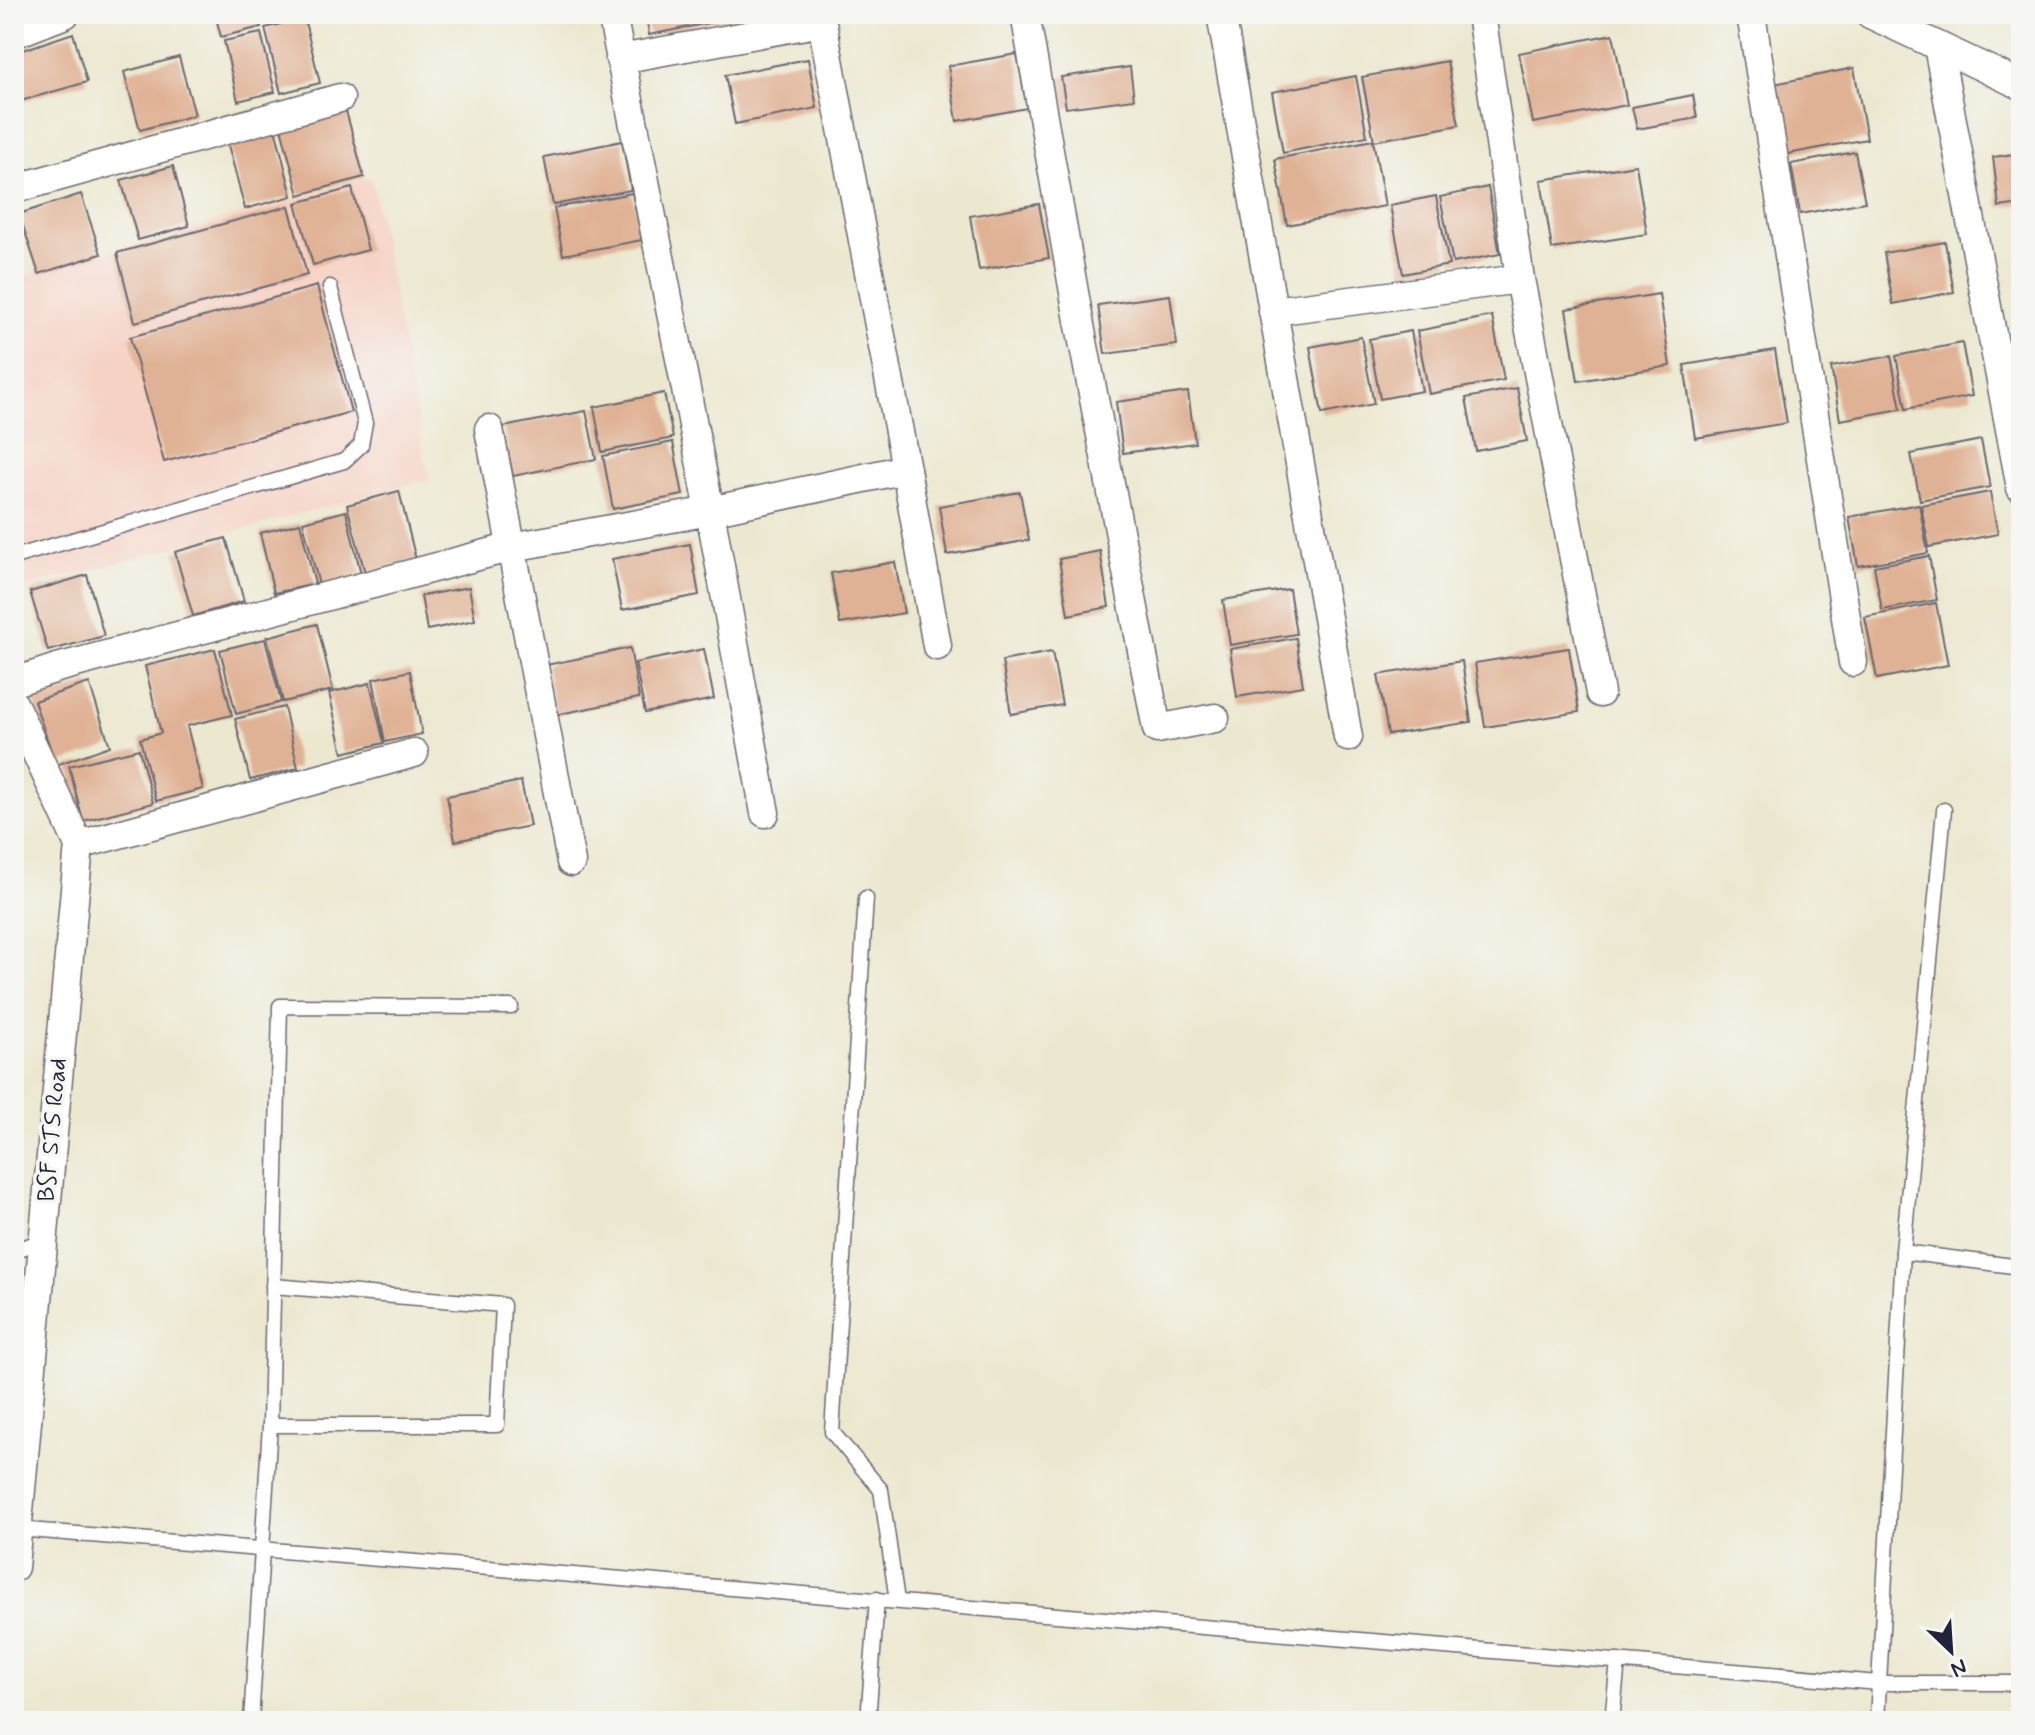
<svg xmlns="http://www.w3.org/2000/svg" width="2035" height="1735" viewBox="0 0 2035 1735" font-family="Mynerve,sans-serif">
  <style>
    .built { fill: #f6d2c4 }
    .building { fill: #e0b295 }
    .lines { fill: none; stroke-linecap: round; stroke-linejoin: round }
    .service-casing { stroke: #69676f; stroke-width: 17 }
    .minor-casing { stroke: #69676f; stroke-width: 31 }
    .service { stroke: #fff; stroke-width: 14 }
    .minor { stroke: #fff; stroke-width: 28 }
    .labels { text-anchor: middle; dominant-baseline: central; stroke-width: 7; stroke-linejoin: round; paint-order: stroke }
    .street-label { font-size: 24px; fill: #22223b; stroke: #f6f6f2 }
  </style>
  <rect width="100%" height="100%" fill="#f6f6f2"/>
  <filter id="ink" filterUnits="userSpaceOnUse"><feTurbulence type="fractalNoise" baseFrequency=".0125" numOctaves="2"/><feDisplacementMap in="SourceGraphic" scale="16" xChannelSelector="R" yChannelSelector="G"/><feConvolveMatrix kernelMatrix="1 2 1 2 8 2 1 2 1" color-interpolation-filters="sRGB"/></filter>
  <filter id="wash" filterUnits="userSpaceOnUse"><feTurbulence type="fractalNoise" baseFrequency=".006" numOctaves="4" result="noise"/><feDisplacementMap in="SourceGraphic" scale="32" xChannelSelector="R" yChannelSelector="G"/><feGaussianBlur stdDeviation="1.8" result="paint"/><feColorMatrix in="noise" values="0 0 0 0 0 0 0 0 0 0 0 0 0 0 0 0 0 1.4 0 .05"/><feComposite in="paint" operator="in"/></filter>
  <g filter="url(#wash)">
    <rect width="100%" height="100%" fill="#ece8d0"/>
    <polygon class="built" points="371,177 429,479 14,591 14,279"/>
    <g id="blocks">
      <g class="building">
        <polygon points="215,14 258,14 261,27 221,37"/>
        <polygon points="262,14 297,14 297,15 265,23"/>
        <polygon points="646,14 732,14 733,18 649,35"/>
        <polygon points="304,18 320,83 281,93 265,28"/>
        <polygon points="73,33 87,82 14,103 14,53"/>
        <polygon points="261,33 275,92 238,101 224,41"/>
        <polygon points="1613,34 1627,105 1533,123 1519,53"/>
        <polygon points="1017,54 1027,108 957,121 948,66"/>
        <polygon points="179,57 195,115 140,130 124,72"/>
        <polygon points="808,59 817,108 735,124 725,75"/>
        <polygon points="1447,61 1459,125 1374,141 1362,77"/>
        <polygon points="1130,67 1134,99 1066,108 1061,77"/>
        <polygon points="1854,68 1867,139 1782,155 1769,85"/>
        <polygon points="1356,76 1367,136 1283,153 1272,92"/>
        <polygon points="1693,95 1697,118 1637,129 1632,107"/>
        <polygon points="346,111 364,177 299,195 281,128"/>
        <polygon points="275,128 292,196 245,209 227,141"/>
        <polygon points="1373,140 1385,206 1287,225 1275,159"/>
        <polygon points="622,141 631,190 553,205 544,157"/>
        <polygon points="1855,152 1865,202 1800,214 1791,164"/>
        <polygon points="2021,153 2021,204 1999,207 1993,157"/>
        <polygon points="1636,165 1647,234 1552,249 1541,180"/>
        <polygon points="173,166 189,226 138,240 121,180"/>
        <polygon points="1488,187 1500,254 1453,263 1440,197"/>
        <polygon points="352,188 368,250 313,265 296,203"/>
        <polygon points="632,193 642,240 563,255 554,208"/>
        <polygon points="81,194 101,254 39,274 19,214"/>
        <polygon points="1436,196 1449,265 1403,274 1390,205"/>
        <polygon points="1039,204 1049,258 979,270 970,216"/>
        <polygon points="289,206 307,275 135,322 117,253"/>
        <polygon points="1945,242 1954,292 1893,304 1884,253"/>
        <polygon points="317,286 351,412 164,462 130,337"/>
        <polygon points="1659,294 1670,366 1578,381 1566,309"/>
        <polygon points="1170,295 1177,345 1105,354 1098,305"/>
        <polygon points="1492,316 1504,380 1429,394 1417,331"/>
        <polygon points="1411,331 1422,391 1380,399 1369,339"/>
        <polygon points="1361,337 1374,404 1322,414 1310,347"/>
        <polygon points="1962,343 1972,396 1906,409 1896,356"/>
        <polygon points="1775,350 1787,423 1695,438 1684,365"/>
        <polygon points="1891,356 1901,409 1840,420 1831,367"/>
        <polygon points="1517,388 1527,441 1476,451 1466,398"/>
        <polygon points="1188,392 1195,443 1123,453 1116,402"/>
        <polygon points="664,393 673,438 602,452 594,407"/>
        <polygon points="586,411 596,459 513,476 503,427"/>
        <polygon points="1981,440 1990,487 1920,500 1911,454"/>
        <polygon points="673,442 683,495 613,509 603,456"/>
        <polygon points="399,491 416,560 365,573 347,505"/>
        <polygon points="1020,492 1029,540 947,555 939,506"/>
        <polygon points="1990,492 1998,534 1929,547 1921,505"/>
        <polygon points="1919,504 1928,553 1858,566 1849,517"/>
        <polygon points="346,511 361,574 319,585 303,522"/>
        <polygon points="300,523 315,584 274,593 260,533"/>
        <polygon points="226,538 244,601 193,616 175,552"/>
        <polygon points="690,544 699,595 622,610 612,559"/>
        <polygon points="1100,551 1109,607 1068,615 1059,559"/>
        <polygon points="1929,556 1937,600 1882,610 1874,566"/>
        <polygon points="895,562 904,613 840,624 831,573"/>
        <polygon points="87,575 104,636 48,651 30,592"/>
        <polygon points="469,587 475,620 427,630 421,596"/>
        <polygon points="1289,589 1296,634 1230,645 1223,600"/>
        <polygon points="1936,603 1948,665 1877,679 1865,617"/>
        <polygon points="317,624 333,690 283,702 267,637"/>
        <polygon points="1296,638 1303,686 1237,697 1230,649"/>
        <polygon points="265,639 281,702 236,714 220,650"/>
        <polygon points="630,648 639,698 555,715 546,665"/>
        <polygon points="1569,648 1579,712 1485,727 1475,663"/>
        <polygon points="215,649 232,715 187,726 203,789 156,801 140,739 161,733 145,666"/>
        <polygon points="704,649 714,699 645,713 635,663"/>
        <polygon points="1052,652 1062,705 1011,714 1002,661"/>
        <polygon points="1462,661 1471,722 1388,735 1378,675"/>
        <polygon points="410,671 422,734 385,742 373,679"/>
        <polygon points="89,683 110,746 56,765 34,701"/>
        <polygon points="370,683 384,743 343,753 329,693"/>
        <polygon points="284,707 298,768 250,780 235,719"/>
        <polygon points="139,749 153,803 83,821 69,766"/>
        <polygon points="521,781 530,826 455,841 447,796"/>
      </g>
    </g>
  </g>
  <g filter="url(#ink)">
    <use href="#blocks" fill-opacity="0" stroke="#69676f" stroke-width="2"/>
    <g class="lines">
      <g class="service-casing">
        <g id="service">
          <polyline points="14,557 344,461 361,445 365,423 330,287"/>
          <polyline points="1944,810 1903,1252 1879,1683 2021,1683"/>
          <polyline points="866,898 832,1432 881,1490 897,1601"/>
          <polyline points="14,1251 44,1240"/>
          <polyline points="1903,1252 2021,1267"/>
          <polyline points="270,1425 497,1425 503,1305 273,1286"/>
          <polyline points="17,1529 1879,1683 1877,1721"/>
          <polyline points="251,1721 270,1425 280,1006 511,1007"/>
          <polyline points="868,1721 877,1599"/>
          <polyline points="1612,1721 1618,1661"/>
        </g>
      </g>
      <g class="minor-casing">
        <g id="minor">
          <polyline points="1025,14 1078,315 1157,729 1215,718"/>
          <polyline points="1221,14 1348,737"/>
          <polyline points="1751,14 1853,662"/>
          <polyline points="1870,14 2021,85"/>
          <polyline points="14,34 65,14"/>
          <polyline points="1938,46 2021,488"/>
          <polyline points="620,59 822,22 906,469 710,511 765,813"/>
          <polyline points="14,189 340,98"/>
          <polyline points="1520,279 1600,693"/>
          <polyline points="1273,311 1520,279 1481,14"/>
          <polyline points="489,429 571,862"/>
          <polyline points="906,469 937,646"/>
          <polyline points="14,682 57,668 512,547 710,511 612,14"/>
          <polyline points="14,705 79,845 14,1567"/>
          <polyline points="79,845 414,753"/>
        </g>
      </g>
      <use href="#service" class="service"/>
      <use href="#minor" class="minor"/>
    </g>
  </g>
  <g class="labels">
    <g class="street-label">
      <text transform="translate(53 1130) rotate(-85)">BSF STS Road</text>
    </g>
  </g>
  <rect width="2035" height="1735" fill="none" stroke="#f6f6f2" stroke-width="48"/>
  <g transform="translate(1951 1651) rotate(155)" stroke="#f6f6f2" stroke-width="6" paint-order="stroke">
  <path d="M0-6L14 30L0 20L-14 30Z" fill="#22223b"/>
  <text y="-12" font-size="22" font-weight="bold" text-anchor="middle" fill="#22223b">N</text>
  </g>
</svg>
